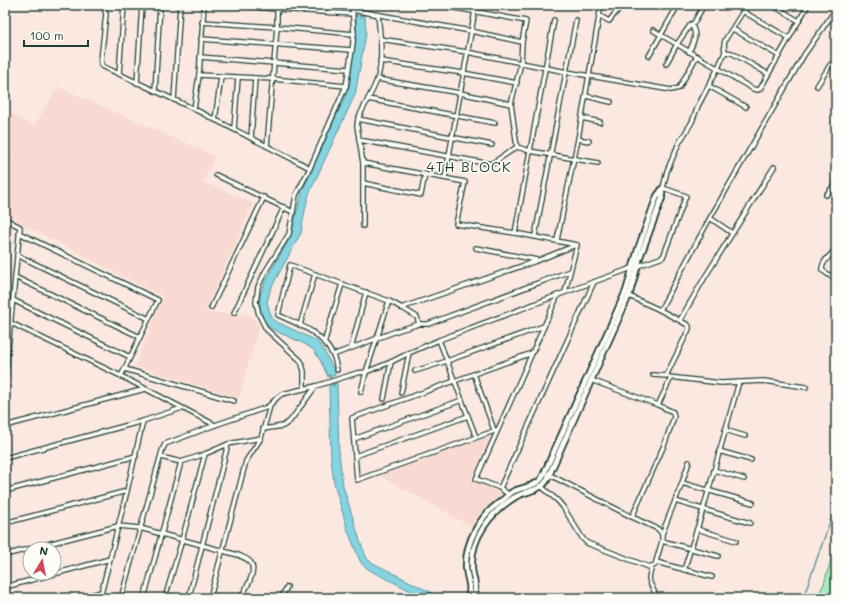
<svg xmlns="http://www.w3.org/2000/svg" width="841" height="603" viewBox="0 0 841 603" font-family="Mali,sans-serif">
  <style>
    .built { fill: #f8dad2 }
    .green { fill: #a6eebc; stroke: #629678 }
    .water { fill: #85d4e1; stroke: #5c989c }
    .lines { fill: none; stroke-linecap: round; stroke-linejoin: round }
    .stream { stroke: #5c989c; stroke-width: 1.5 }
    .minor-casing { stroke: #1f3d34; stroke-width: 6 }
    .tertiary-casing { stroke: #1f3d34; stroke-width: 8 }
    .minor { stroke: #fdfcf7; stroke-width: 3.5 }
    .tertiary { stroke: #fdfcf7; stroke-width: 4.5 }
    .labels { text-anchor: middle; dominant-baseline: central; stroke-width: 3.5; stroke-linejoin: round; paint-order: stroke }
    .quarter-label { font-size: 14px; letter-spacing: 1px; fill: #1f3d34; stroke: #fdfcf7 }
  </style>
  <rect width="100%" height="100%" fill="#fae8e1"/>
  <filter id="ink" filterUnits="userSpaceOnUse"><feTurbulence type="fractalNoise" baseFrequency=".025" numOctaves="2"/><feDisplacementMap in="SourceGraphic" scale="8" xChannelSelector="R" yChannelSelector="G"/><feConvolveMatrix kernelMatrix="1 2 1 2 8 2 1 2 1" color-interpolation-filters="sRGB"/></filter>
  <g filter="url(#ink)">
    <g class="built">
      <polygon points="58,87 215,156 203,182 253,203 205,312 250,315 259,326 239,398 135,366 163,297 5,215 5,166 12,154 5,150 5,110 34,126"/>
      <polygon points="491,435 471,480 502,493 472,527 381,476"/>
    </g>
    <polygon class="green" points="836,541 836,598 816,598 824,584"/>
    <g class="water">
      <path d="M 356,15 L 365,16 L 366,33 L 355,95 L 338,131 L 309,194 L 305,210 L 301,233 L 271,288 L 267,302 L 270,312 L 273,320 L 317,341 L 323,349 L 335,372 L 335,375 L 328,377 C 324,368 317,351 308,346 C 295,338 280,335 268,326 L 264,321 L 260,308 L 260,296 L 265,282 L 272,269 L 290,238 L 302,192 L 349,88 L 356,31 Z"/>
      <polygon points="337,383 339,453 343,486 360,541 367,559 373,563 442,598 425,598 371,571 363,565 360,561 348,531 334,483 331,460 329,386"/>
    </g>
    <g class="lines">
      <g class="stream">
        <polyline points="361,17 361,5"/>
        <polyline points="329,375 334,386"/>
        <polyline points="803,598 836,505"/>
      </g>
      <g class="minor-casing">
        <g id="minor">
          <polyline points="103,5 106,14 101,60 102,66 194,109 310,168"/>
          <polyline points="231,5 277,9 353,14"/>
          <polyline points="678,5 661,35 753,89 758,90 760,89 808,5"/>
          <polyline points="772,5 799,21"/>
          <polyline points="445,6 526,21 522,42 521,63 511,104 517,147 530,151 554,20"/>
          <polyline points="352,10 471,31 522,42"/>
          <polyline points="744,12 789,38"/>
          <polyline points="600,16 609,21 622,5"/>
          <polyline points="202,22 277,27 354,34"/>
          <polyline points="692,26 704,5"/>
          <polyline points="733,29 779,56"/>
          <polyline points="201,39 352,50"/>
          <polyline points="380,39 467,52 567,72 671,90 679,88 697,56"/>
          <polyline points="725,52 732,53 768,74"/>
          <polyline points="649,56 661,35 653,30"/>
          <polyline points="200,57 348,69"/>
          <polyline points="380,61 463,73 517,83"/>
          <path d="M 666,64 L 677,44 L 691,24 C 698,35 694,41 689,52"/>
          <polyline points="119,74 124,5"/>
          <polyline points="199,75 273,79 346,86"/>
          <polyline points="377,79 460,93 511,104"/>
          <polyline points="137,83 142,5"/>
          <polyline points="709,86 746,107"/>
          <polyline points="817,86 830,65 833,63 836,63"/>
          <polyline points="155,91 160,5"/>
          <polyline points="586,96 611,102"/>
          <polyline points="368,99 495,123"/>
          <polyline points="174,100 180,5"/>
          <polyline points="194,109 199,75 204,5"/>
          <polyline points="582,118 600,122"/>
          <polyline points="358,119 492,145"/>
          <polyline points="215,120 221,77"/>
          <polyline points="234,129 238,78"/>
          <polyline points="251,138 255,78"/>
          <polyline points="578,139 589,141"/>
          <polyline points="359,140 491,164 517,147"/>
          <polyline points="267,146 277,27 277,5"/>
          <polyline points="836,157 836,160"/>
          <polyline points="363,163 465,182 456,224 515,233 577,245"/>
          <polyline points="216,175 293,212 289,234 265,272 258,287 256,302 259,315 266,329 301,361 304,371 304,388"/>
          <polyline points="445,178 476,5"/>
          <polyline points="363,183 421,195 425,174"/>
          <polyline points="826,195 836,183"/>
          <polyline points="293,212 296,195 310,168 346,86 352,50 354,34 352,5"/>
          <polyline points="710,218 732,233"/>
          <polyline points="5,219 20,227 5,379"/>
          <path d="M 363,226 L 363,163 L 357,126 L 358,119 C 364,106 372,93 377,80 C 384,60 380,35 378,15"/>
          <polyline points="19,233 158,300 121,376"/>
          <polyline points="515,233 530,151 598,163"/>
          <polyline points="535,236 576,20"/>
          <polyline points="557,240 578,139 601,5"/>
          <polyline points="476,248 537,260"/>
          <path d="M 836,249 C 831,255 821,262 822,270 L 836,280"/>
          <polyline points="17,255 149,319"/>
          <polyline points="638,266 663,257 686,196 663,188 667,171 679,143 692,122 698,106 718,68 725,52 724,45 725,40 747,5"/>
          <polyline points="15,277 140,337"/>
          <polyline points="832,277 836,272"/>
          <polyline points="565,292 577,245"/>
          <polyline points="629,296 660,310 688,325 689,326 689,329 667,374 667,376 669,377 721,383 764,381 806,387"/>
          <polyline points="13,300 130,357"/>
          <polyline points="211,308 264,197"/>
          <polyline points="401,308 539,260 576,245"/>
          <polyline points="660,310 710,218 804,55 836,9"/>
          <polyline points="234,313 284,207"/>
          <polyline points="680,320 705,277 774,167"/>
          <polyline points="11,323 121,376 215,425"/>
          <polyline points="300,325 315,274"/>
          <polyline points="439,340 476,437"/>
          <polyline points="324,343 342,284"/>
          <polyline points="351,348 366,292"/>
          <polyline points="333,355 399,330 419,324 428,324 570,271"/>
          <polyline points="125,369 234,401"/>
          <path d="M 337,370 C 336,365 335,359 333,355 C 320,331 300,325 278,315 L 290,265 L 389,301 L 404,309 L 417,317 L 419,324"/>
          <polyline points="415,371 447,361 544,326"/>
          <polyline points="474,374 494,430"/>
          <polyline points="653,375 667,376"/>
          <polyline points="591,380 658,405 673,412 674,417 665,443 632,517"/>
          <polyline points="361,392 366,372 389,301"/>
          <polyline points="401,393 409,353"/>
          <polyline points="384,399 391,362"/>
          <polyline points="658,405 671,378"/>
          <polyline points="5,426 145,389"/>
          <polyline points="263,429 283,426 290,421 316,386"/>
          <polyline points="497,430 357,480 352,418 532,353"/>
          <polyline points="725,430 745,436"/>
          <polyline points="354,439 462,400"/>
          <polyline points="719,451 751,460"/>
          <polyline points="355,456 468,416"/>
          <polyline points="161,457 181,462 205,454 228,444 261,438"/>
          <polyline points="5,458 143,421 182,408"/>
          <polyline points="714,470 744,479"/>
          <polyline points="682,483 753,503"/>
          <polyline points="541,486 558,501 563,507 583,539 587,543 649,567 655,565 662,541 662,534 658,529 632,517 548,474"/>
          <polyline points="500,488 594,282"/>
          <polyline points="5,491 136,456"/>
          <polyline points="508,494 500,488 476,479 558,295"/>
          <polyline points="675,501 750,523"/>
          <polyline points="5,523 127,491"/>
          <polyline points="697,529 736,541"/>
          <polyline points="662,534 682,483 689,462"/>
          <polyline points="662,541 718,556"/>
          <path d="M 5,555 L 118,526 L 140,528 L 238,555 C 242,557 249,559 251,563 C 257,572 245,591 240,598"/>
          <polyline points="656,562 712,577"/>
          <polyline points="652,566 649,577 650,583 654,591 655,598"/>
          <polyline points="684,570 703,510 739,382"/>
          <polyline points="5,587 110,559"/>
          <polyline points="190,593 228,444"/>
          <polyline points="80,598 101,592"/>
          <polyline points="100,598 127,491 143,421"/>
          <path d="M 121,598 L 162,451 L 165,444 L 215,425 L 265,408 C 272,405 275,398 282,394 L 316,386 L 357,373 L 366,372 L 391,362 L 409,353 L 439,340 L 558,295 L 632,268"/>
          <polyline points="144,598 181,462"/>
          <polyline points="165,598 182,540 205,454"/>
          <polyline points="210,598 246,461 261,438 270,406"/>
          <polyline points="281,598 287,587"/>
        </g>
      </g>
      <g class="tertiary-casing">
        <g id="tertiary">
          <path d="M 468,598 C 472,585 467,580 466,568 C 465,542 480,516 500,502 C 504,499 508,495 512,492 C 521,487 536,487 542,478 L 626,291 L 638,249 L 657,196 L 663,188"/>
          <path d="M 473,598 C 474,594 476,590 475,586 C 475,580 472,574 472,568 C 470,538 491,512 515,497 C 525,491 541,491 547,480 L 630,293 L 640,257 L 662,198 L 662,189"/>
        </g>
      </g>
      <use href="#minor" class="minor"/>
      <use href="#tertiary" class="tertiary"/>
    </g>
  </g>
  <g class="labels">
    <g class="quarter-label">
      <text x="469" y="166">4TH BLOCK</text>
    </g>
  </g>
  <rect width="841" height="603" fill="none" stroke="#fdfcf7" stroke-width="20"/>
  <rect x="10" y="10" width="821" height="583" fill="none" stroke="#1f3d34" stroke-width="1.5" filter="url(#ink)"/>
  <g transform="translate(42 561) rotate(10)"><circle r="19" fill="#fdfcf7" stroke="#a4b0a9"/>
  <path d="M0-3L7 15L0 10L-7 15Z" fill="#d1495b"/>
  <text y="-6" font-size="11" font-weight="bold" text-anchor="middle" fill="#1f3d34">N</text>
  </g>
  <path d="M24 40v6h64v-6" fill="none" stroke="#1f3d34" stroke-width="2"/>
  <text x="30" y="40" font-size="12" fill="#1f3d34" stroke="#fdfcf7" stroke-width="3" paint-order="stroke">100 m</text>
</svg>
